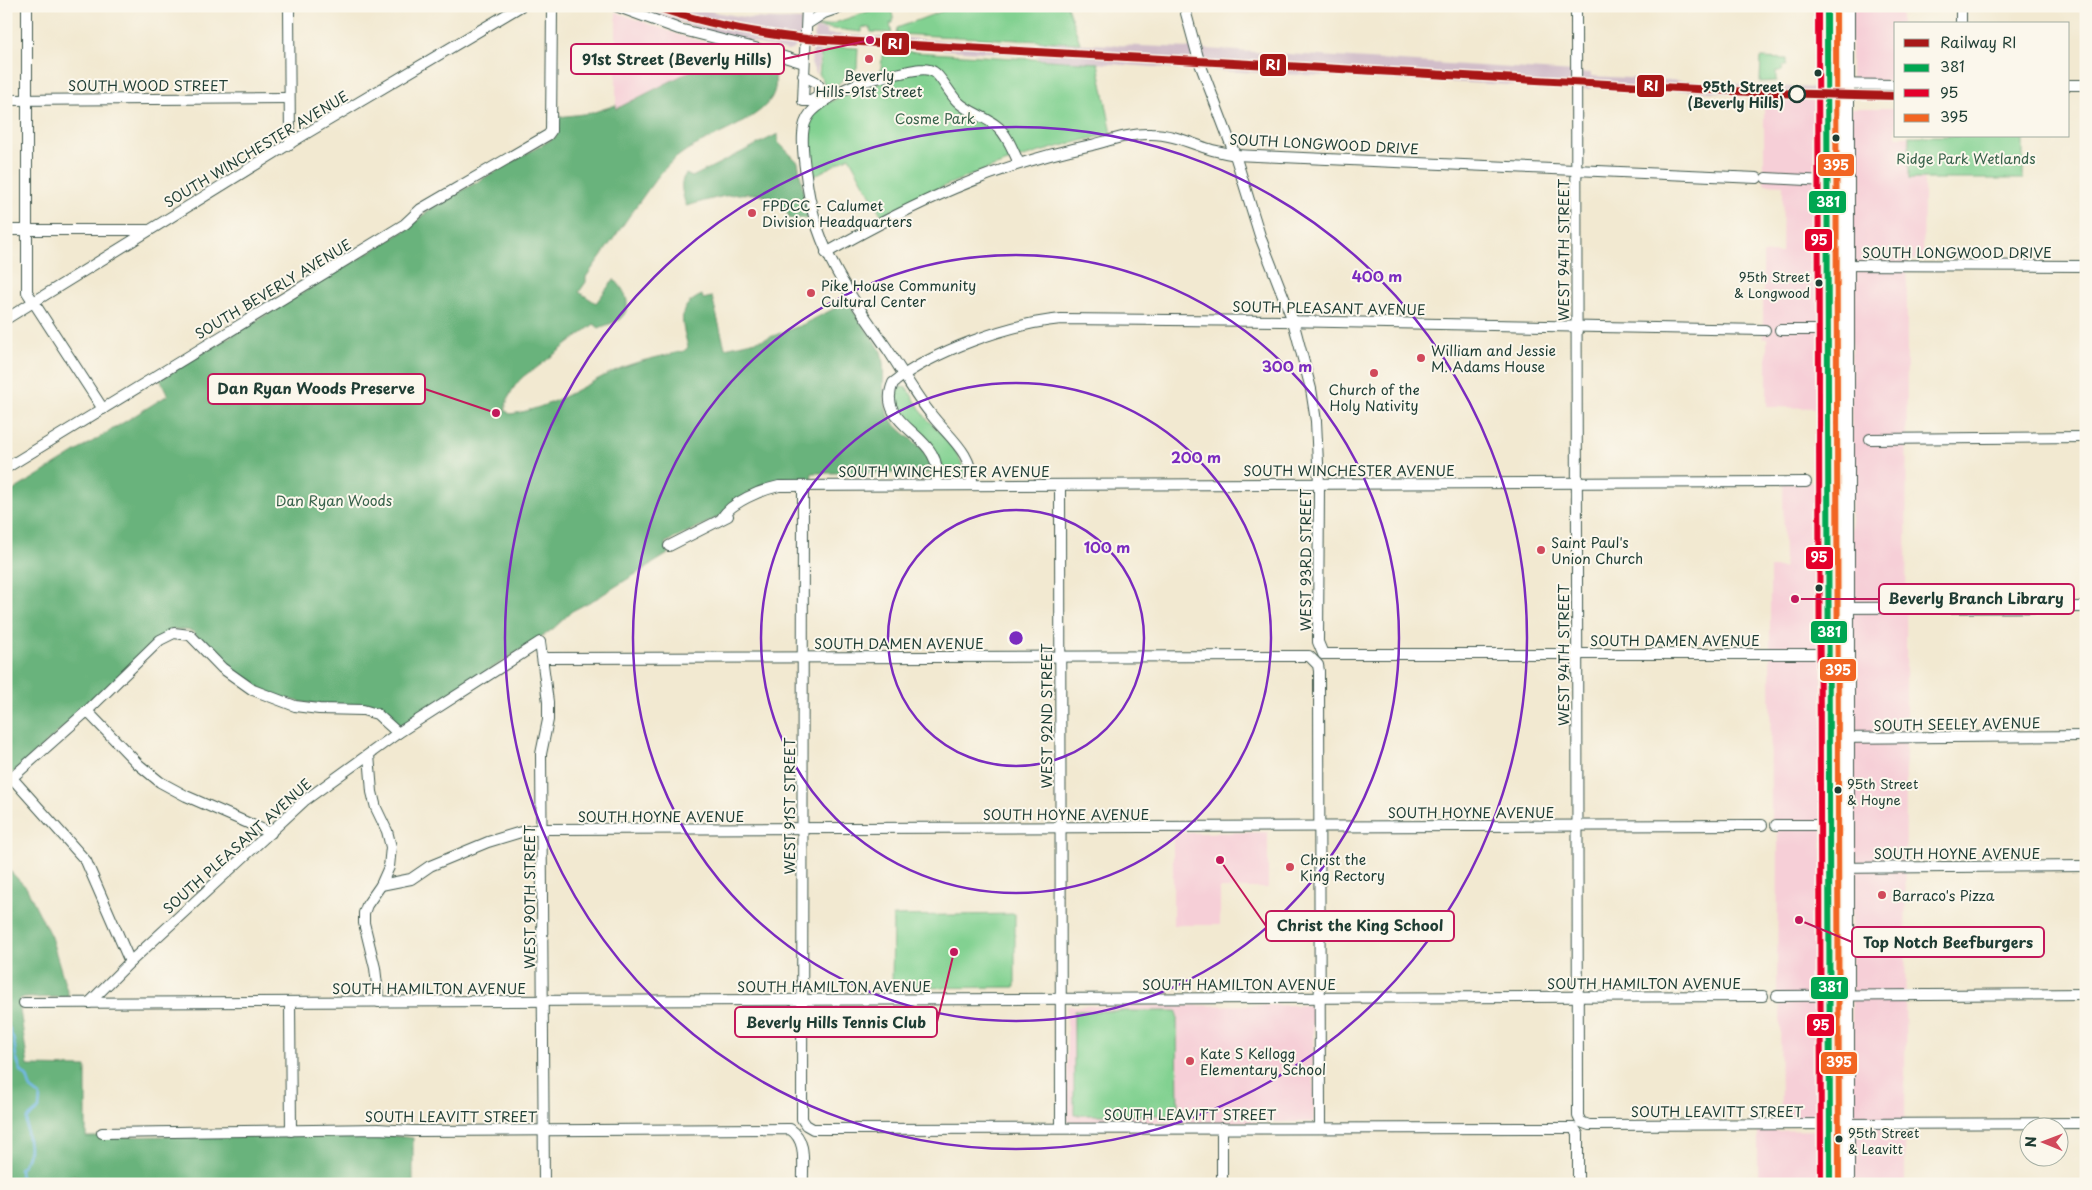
<svg xmlns="http://www.w3.org/2000/svg" width="2092" height="1190" viewBox="0 0 2092 1190" font-family="'Playpen Sans',sans-serif">
  <style>
    .built { fill: #f6cfd7 }
    .industrial { fill: #d1bdc9 }
    .green { fill: #82d191; stroke: #508762 }
    .forest { fill: #69b37b; stroke: #447858 }
    .lines { fill: none; stroke-linecap: round; stroke-linejoin: round }
    .stream { stroke: #72b8e8; stroke-width: 2.5 }
    .minor-casing { stroke: #3f574c; stroke-width: 12 }
    .major-casing { stroke: #3f574c; stroke-width: 16 }
    .minor { stroke: #fff; stroke-width: 10 }
    .major { stroke: #fff; stroke-width: 14 }
    .bus-1-casing { stroke: #fbf7ec; stroke-width: 10 }
    .bus-2-casing { stroke: #fbf7ec; stroke-width: 10 }
    .bus-3-casing { stroke: #fbf7ec; stroke-width: 10 }
    .bus-1 { stroke: #00a651; stroke-width: 6 }
    .bus-2 { stroke: #e4002b; stroke-width: 6 }
    .bus-3 { stroke: #f26522; stroke-width: 6 }
    .rail-1-casing { stroke: #fbf7ec; stroke-width: 11 }
    .rail-1 { stroke: #a81818; stroke-width: 8 }
    .ring { fill: none; stroke: #7b2cbf; stroke-width: 2.5 }
    .poi-dot { fill: #d1495b; stroke: #fbf7ec; stroke-width: 2 }
    .bus-dot { fill: #1f3d34; stroke: #fbf7ec; stroke-width: 2 }
    .stop-dot { fill: #fbf7ec; stroke: #1f3d34; stroke-width: 2.5 }
    .labels { text-anchor: middle; dominant-baseline: central; stroke-width: 4; stroke-linejoin: round; paint-order: stroke }
    .bus-label { font-size: 13px; fill: #1f3d34; stroke: #fbf7ec; text-anchor: start }
    .poi-label { font-size: 14px; fill: #1f3d34; stroke: #fbf7ec; text-anchor: start }
    .street-label { font-size: 14px; fill: #1f3d34; stroke: #fbf7ec }
    .stop-label { font-size: 14px; font-weight: bold; fill: #1f3d34; stroke: #fbf7ec; text-anchor: end }
    .park-label { font-size: 14px; fill: #38624b; stroke: #fbf7ec }
    .centre { fill: #7b2cbf; stroke: #fbf7ec; stroke-width: 2.5 }
    .ring-label { font-size: 15px; text-anchor: middle; font-weight: bold; fill: #7b2cbf; stroke: #fbf7ec; stroke-width: 4; stroke-linejoin: round; paint-order: stroke }
    .leader { fill: none; stroke: #c2185b; stroke-width: 2 }
    .callout-dot { fill: #c2185b; stroke: #fbf7ec; stroke-width: 2 }
    .callout { fill: #fbf7ec; stroke: #c2185b; stroke-width: 2 }
    .callout-label { font-size: 15px; text-anchor: middle; font-weight: bold; fill: #1f3d34 }
    .line-badge { stroke: #fbf7ec; stroke-width: 2 }
    .badge-label { font-size: 14px; text-anchor: middle; font-weight: bold; fill: #fff }
  </style>
  <rect width="100%" height="100%" fill="#fbf7ec"/>
  <filter id="ink" filterUnits="userSpaceOnUse"><feTurbulence type="fractalNoise" baseFrequency=".02" numOctaves="2"/><feDisplacementMap in="SourceGraphic" scale="10" xChannelSelector="R" yChannelSelector="G"/><feConvolveMatrix kernelMatrix="1 2 1 2 8 2 1 2 1" color-interpolation-filters="sRGB"/></filter>
  <filter id="wash" filterUnits="userSpaceOnUse"><feTurbulence type="fractalNoise" baseFrequency=".0096" numOctaves="4" result="noise"/><feDisplacementMap in="SourceGraphic" scale="20" xChannelSelector="R" yChannelSelector="G"/><feGaussianBlur stdDeviation="1.12" result="paint"/><feColorMatrix in="noise" values="0 0 0 0 0 0 0 0 0 0 0 0 0 0 0 0 0 1.4 0 .05"/><feComposite in="paint" operator="in"/></filter>
  <g filter="url(#wash)">
    <rect width="100%" height="100%" fill="#f2e9d1"/>
    <g class="built">
      <polygon points="1851,6 1901,6 1901,24 1896,24 1896,81 1851,82"/>
      <polygon points="616,12 685,37 735,48 616,110"/>
      <polygon points="1764,98 1822,101 1822,408 1767,407 1767,338 1763,338 1763,253 1782,253 1783,185 1764,184"/>
      <polygon points="1851,108 1896,108 1896,136 1925,136 1923,260 1907,260 1905,1184 1852,1184"/>
      <polygon points="1783,482 1822,482 1823,1119 1781,1119 1780,1009 1777,996 1778,839 1776,825 1771,818 1770,654 1770,568 1784,568"/>
      <polygon points="1268,832 1268,888 1220,888 1220,925 1173,925 1173,833"/>
      <polygon points="1313,1005 1314,1122 1067,1123 1067,1006"/>
      <polygon points="1823,1130 1823,1184 1758,1184 1758,1131"/>
    </g>
    <g class="industrial">
      <polygon points="630,6 691,6 704,10 749,18 802,20 801,37 794,49 788,51 706,31"/>
      <polygon points="815,28 826,30 827,34 1039,45 1040,42 1190,48 1591,73 1591,76 1814,88 1815,84 1822,85 1822,101 1815,101 1815,97 1591,86 1590,89 1198,70 1038,59 1038,55 838,44 820,51 817,75 811,64"/>
    </g>
    <g class="green">
      <polygon points="884,6 890,6 893,17 893,23 890,23 892,33 871,32 870,28 862,27 862,32 815,27 829,25"/>
      <polygon points="956,6 1067,6 1080,43 896,34 897,28"/>
      <polygon points="838,47 858,48 857,68 819,100 825,89 823,80 819,76 821,54"/>
      <path d="M 896,51 L 1098,63 L 1112,134 C 1031,151 955,177 882,216 L 849,157 L 812,177 C 810,160 804,138 809,121 C 815,102 862,89 880,83 L 882,56 L 883,54 L 895,55 Z"/>
      <polygon points="1761,58 1786,59 1786,66 1783,66 1782,71 1776,71 1776,81 1760,82"/>
      <rect x="1909" y="136" width="114" height="43"/>
      <path d="M 901,387 L 907,388 L 926,418 L 947,439 L 956,452 L 967,474 L 965,478 L 944,479 L 942,478 C 932,448 892,424 895,391 Z"/>
      <polygon points="1015,914 1015,987 892,988 893,916"/>
      <polygon points="1074,1011 1177,1011 1178,1115 1074,1115"/>
    </g>
    <g class="forest">
      <path d="M 732,50 C 752,54 783,65 774,92 C 766,119 707,137 684,152 C 662,166 647,192 632,212 C 617,234 601,256 586,277 L 586,282 L 579,292 L 596,303 L 614,279 C 624,289 634,305 621,318 C 616,323 605,325 599,328 L 594,324 L 535,369 C 519,376 508,393 505,410 L 510,414 C 551,409 584,384 621,368 C 640,360 664,356 684,351 L 688,347 C 682,322 675,307 702,295 L 703,299 L 712,297 L 725,348 L 765,339 L 804,324 L 847,302 L 880,349 C 888,372 878,396 890,418 C 901,437 934,447 931,473 L 812,473 L 811,481 L 780,482 L 715,519 L 665,543 L 668,554 L 597,598 L 572,611 L 553,629 L 404,725 L 400,725 L 377,708 L 367,706 L 306,703 L 283,698 L 258,688 L 233,673 L 192,631 L 173,629 L 6,779 L 6,495 L 168,395 L 160,379 L 406,230 L 430,209 L 554,138 L 557,134 L 558,117 L 591,113 L 616,105 L 616,109 Z"/>
      <path d="M 778,134 L 778,142 L 798,162 L 808,218 L 790,219 C 788,215 786,209 782,206 C 758,182 714,199 686,206 C 683,195 678,183 686,174 L 692,177 Z"/>
      <polygon points="6,867 26,887 51,937 69,997 20,998 20,1010 28,1066 86,1067 86,1137 378,1134 413,1138 413,1184 86,1184 82,1177 73,1175 66,1178 66,1184 6,1184"/>
    </g>
    <g class="lines">
      <path class="stream" d="M 6,1021 L 14,1041 L 16,1057 L 21,1071 L 27,1077 L 31,1089 L 40,1096 L 39,1109 L 27,1119 C 24,1139 37,1151 20,1168 L 21,1184"/>
    </g>
  </g>
  <g filter="url(#ink)">
    <g class="lines">
      <g class="minor-casing">
        <g id="minor">
          <polyline points="27,6 27,292 103,409"/>
          <polyline points="289,6 290,144"/>
          <polyline points="616,6 679,29 755,48 804,63"/>
          <polyline points="1184,6 1199,61 1235,155 1261,239 1293,321 1311,389 1316,421 1319,484 1318,642 1323,654 1847,654"/>
          <polyline points="1576,6 1578,1116 1581,1122 1589,1125 2086,1123"/>
          <polyline points="1961,6 1961,24"/>
          <polyline points="807,24 824,13 844,6"/>
          <polyline points="803,75 816,82 819,86 819,96 811,101 803,101 807,6"/>
          <polyline points="1826,84 1896,85"/>
          <polyline points="2068,85 2086,85"/>
          <polyline points="6,100 289,98"/>
          <polyline points="1766,178 1847,182"/>
          <polyline points="6,230 147,230"/>
          <path d="M 826,253 C 913,204 993,165 1092,145 C 1111,140 1132,133 1151,134 C 1172,134 1190,143 1209,149 C 1218,152 1227,153 1235,155 L 1757,178"/>
          <polyline points="1827,265 2086,266"/>
          <polyline points="6,319 302,136 521,6"/>
          <polyline points="1780,330 1848,330"/>
          <polyline points="1870,439 2086,437"/>
          <polyline points="6,468 405,224 421,209 548,135 551,131 552,6"/>
          <path d="M 937,485 C 937,474 938,464 932,454 C 919,430 878,418 893,383 C 933,351 1009,324 1061,319 L 1281,321 L 1765,330"/>
          <path d="M 972,485 C 974,453 947,436 930,413 C 914,393 902,371 888,350 C 848,292 814,248 806,175 C 804,162 802,148 803,134 C 804,116 813,109 828,99 C 854,82 870,79 901,73 C 910,71 926,66 934,72 C 940,75 950,94 957,101 C 969,113 985,116 998,127 C 1008,136 1013,151 1019,163"/>
          <polyline points="1060,485 1061,1128"/>
          <polyline points="803,486 802,1119 806,1125 813,1129 1574,1128 1578,1134 1578,1184"/>
          <path d="M 722,518 C 731,502 761,490 779,486 L 1806,482"/>
          <polyline points="669,546 728,516"/>
          <polyline points="1829,608 2086,607"/>
          <polyline points="543,658 1309,656 1318,665 1319,671 1320,1128"/>
          <polyline points="87,711 138,764 160,782 186,796 271,833"/>
          <polyline points="1829,738 2086,736"/>
          <polyline points="369,755 372,792 376,808 387,831 391,847 389,867 381,885 367,905 364,913 364,923 375,968 379,1002"/>
          <polyline points="12,778 86,861 130,962"/>
          <polyline points="6,783 87,711 160,640 174,633 190,635 222,668 253,690 295,706 319,709 363,710 377,714 398,733"/>
          <polyline points="1776,825 1847,825"/>
          <polyline points="1828,868 2086,866"/>
          <polyline points="381,885 411,879 430,866 488,842 521,832 542,829 1762,825"/>
          <polyline points="1777,996 2086,994"/>
          <polyline points="290,1002 291,1131"/>
          <polyline points="24,1003 1763,996"/>
          <polyline points="89,1003 130,962 304,801 398,733 540,642 548,702 548,720 541,754 544,1184"/>
          <polyline points="1222,1128 1222,1184"/>
          <path d="M 102,1133 L 378,1129 L 412,1131 L 790,1129 C 808,1141 802,1164 803,1184"/>
        </g>
      </g>
      <g class="major-casing">
        <g id="major">
          <polyline points="1827,6 1830,1184"/>
          <polyline points="1847,6 1847,1184"/>
        </g>
      </g>
      <use href="#minor" class="minor"/>
      <use href="#major" class="major"/>
      <g class="bus-1-casing">
        <polyline id="bus-1" points="1827,6 1830,1184"/>
      </g>
      <g class="bus-2-casing">
        <polyline id="bus-2" points="1818,6 1821,1184"/>
      </g>
      <g class="bus-3-casing">
        <polyline id="bus-3" points="1836,6 1839,1184"/>
      </g>
      <use href="#bus-1" class="bus-1"/>
      <use href="#bus-2" class="bus-2"/>
      <use href="#bus-3" class="bus-3"/>
      <g class="rail-1-casing">
        <path id="rail-1" d="M 654,6 C 704,24 754,33 807,39 L 1768,93 L 1896,96"/>
      </g>
      <use href="#rail-1" class="rail-1"/>
    </g>
  </g>
  <g class="ring">
    <circle cx="1016" cy="638" r="128"/>
    <circle cx="1016" cy="638" r="255"/>
    <circle cx="1016" cy="638" r="383"/>
    <circle cx="1016" cy="638" r="511"/>
  </g>
  <g class="poi-dot">
    <circle cx="869" cy="59" r="5"/>
    <circle cx="752" cy="213" r="5"/>
    <circle cx="811" cy="293" r="5"/>
    <circle cx="1421" cy="358" r="5"/>
    <circle cx="1374" cy="373" r="5"/>
    <circle cx="1541" cy="550" r="5"/>
    <circle cx="1290" cy="867" r="5"/>
    <circle cx="1882" cy="895" r="5"/>
    <circle cx="1190" cy="1061" r="5"/>
  </g>
  <g class="bus-dot">
    <circle cx="1818" cy="73" r="4.5"/>
    <circle cx="1836" cy="138" r="4.5"/>
    <circle cx="1819" cy="283" r="4.5"/>
    <circle cx="1819" cy="588" r="4.5"/>
    <circle cx="1838" cy="790" r="4.5"/>
    <circle cx="1839" cy="1139" r="4.5"/>
  </g>
  <circle class="stop-dot" cx="1797" cy="94" r="8"/>
  <g class="labels">
    <g class="bus-label">
      <text x="1810" y="276" text-anchor="end">95th Street<tspan x="1810" dy="16">&amp; Longwood</tspan></text>
      <text x="1847" y="783">95th Street<tspan x="1847" dy="16">&amp; Hoyne</tspan></text>
      <text x="1848" y="1132">95th Street<tspan x="1848" dy="16">&amp; Leavitt</tspan></text>
    </g>
    <g class="poi-label">
      <text x="869" y="75" text-anchor="middle">Beverly<tspan x="869" dy="16">Hills-91st Street</tspan></text>
      <text x="762" y="205">FPDCC - Calumet<tspan x="762" dy="16">Division Headquarters</tspan></text>
      <text x="821" y="285">Pike House Community<tspan x="821" dy="16">Cultural Center</tspan></text>
      <text x="1431" y="350">William and Jessie<tspan x="1431" dy="16">M. Adams House</tspan></text>
      <text x="1374" y="389" text-anchor="middle">Church of the<tspan x="1374" dy="16">Holy Nativity</tspan></text>
      <text x="1551" y="542">Saint Paul's<tspan x="1551" dy="16">Union Church</tspan></text>
      <text x="1300" y="859">Christ the<tspan x="1300" dy="16">King Rectory</tspan></text>
      <text x="1892" y="895">Barraco's Pizza</text>
      <text x="1200" y="1053">Kate S Kellogg<tspan x="1200" dy="16">Elementary School</tspan></text>
    </g>
    <g class="street-label">
      <text x="148" y="85">SOUTH WOOD STREET</text>
      <text transform="translate(1324 144) rotate(3)">SOUTH LONGWOOD DRIVE</text>
      <text transform="translate(256 149) rotate(-31)">SOUTH WINCHESTER AVENUE</text>
      <text transform="translate(1563 250) rotate(-90)">WEST 94TH STREET</text>
      <text x="1957" y="252">SOUTH LONGWOOD DRIVE</text>
      <text transform="translate(273 289) rotate(-31)">SOUTH BEVERLY AVENUE</text>
      <text transform="translate(1329 308) rotate(1)">SOUTH PLEASANT AVENUE</text>
      <text x="1349" y="470">SOUTH WINCHESTER AVENUE</text>
      <text x="944" y="471">SOUTH WINCHESTER AVENUE</text>
      <text transform="translate(1305 560) rotate(-90)">WEST 93RD STREET</text>
      <text x="1675" y="640">SOUTH DAMEN AVENUE</text>
      <text x="899" y="643">SOUTH DAMEN AVENUE</text>
      <text transform="translate(1563 655) rotate(-90)">WEST 94TH STREET</text>
      <text transform="translate(1046 716) rotate(-90)">WEST 92ND STREET</text>
      <text transform="translate(1957 724) rotate(-1)">SOUTH SEELEY AVENUE</text>
      <text transform="translate(789 806) rotate(-90)">WEST 91ST STREET</text>
      <text x="1471" y="812">SOUTH HOYNE AVENUE</text>
      <text x="1066" y="814">SOUTH HOYNE AVENUE</text>
      <text x="661" y="816">SOUTH HOYNE AVENUE</text>
      <text transform="translate(237 846) rotate(-42)">SOUTH PLEASANT AVENUE</text>
      <text x="1957" y="853">SOUTH HOYNE AVENUE</text>
      <text transform="translate(529 897) rotate(-90)">WEST 90TH STREET</text>
      <text x="1644" y="983">SOUTH HAMILTON AVENUE</text>
      <text x="1239" y="984">SOUTH HAMILTON AVENUE</text>
      <text x="834" y="986">SOUTH HAMILTON AVENUE</text>
      <text x="429" y="988">SOUTH HAMILTON AVENUE</text>
      <text x="1717" y="1111">SOUTH LEAVITT STREET</text>
      <text x="1190" y="1114">SOUTH LEAVITT STREET</text>
      <text x="451" y="1116">SOUTH LEAVITT STREET</text>
    </g>
    <g class="stop-label">
      <text x="1784" y="86">95th Street<tspan x="1784" dy="16">(Beverly Hills)</tspan></text>
    </g>
    <g class="park-label">
      <text x="935" y="118">Cosme Park</text>
      <text x="1966" y="158">Ridge Park Wetlands</text>
      <text x="334" y="500">Dan Ryan Woods</text>
    </g>
  </g>
  <circle cx="1016" cy="638" r="8" class="centre"/>
  <g class="ring-label">
    <text x="1377" y="282">400 m</text>
    <text x="1287" y="372">300 m</text>
    <text x="1196" y="463">200 m</text>
    <text x="1107" y="553">100 m</text>
  </g>
  <path class="leader" d="M870 40L784 59M496 413L425 389M1795 599L1879 599M1220 860L1266 926M1799 920L1852 942M954 952L937 1022"/>
  <g class="callout-dot">
    <circle cx="870" cy="40" r="5"/>
    <circle cx="496" cy="413" r="5"/>
    <circle cx="1795" cy="599" r="5"/>
    <circle cx="1220" cy="860" r="5"/>
    <circle cx="1799" cy="920" r="5"/>
    <circle cx="954" cy="952" r="5"/>
  </g>
  <g class="callout">
    <rect x="571" y="44" width="213" height="30" rx="5"/>
    <rect x="208" y="374" width="217" height="30" rx="5"/>
    <rect x="1879" y="584" width="195" height="30" rx="5"/>
    <rect x="1266" y="911" width="188" height="30" rx="5"/>
    <rect x="1852" y="927" width="192" height="30" rx="5"/>
    <rect x="735" y="1007" width="202" height="30" rx="5"/>
  </g>
  <g class="callout-label">
    <text x="677" y="65">91st Street (Beverly Hills)</text>
    <text x="316" y="394">Dan Ryan Woods Preserve</text>
    <text x="1976" y="604">Beverly Branch Library</text>
    <text x="1360" y="931">Christ the King School</text>
    <text x="1948" y="948">Top Notch Beefburgers</text>
    <text x="836" y="1028">Beverly Hills Tennis Club</text>
  </g>
  <g class="line-badge">
    <rect x="881" y="32" width="29" height="24" rx="5" fill="#a81818"/>
    <rect x="1259" y="53" width="28" height="24" rx="5" fill="#a81818"/>
    <rect x="1636" y="74" width="29" height="24" rx="5" fill="#a81818"/>
    <rect x="1817" y="153" width="38" height="24" rx="5" fill="#f26522"/>
    <rect x="1808" y="190" width="39" height="24" rx="5" fill="#00a651"/>
    <rect x="1804" y="228" width="29" height="24" rx="5" fill="#e4002b"/>
    <rect x="1805" y="546" width="29" height="24" rx="5" fill="#e4002b"/>
    <rect x="1810" y="620" width="38" height="24" rx="5" fill="#00a651"/>
    <rect x="1819" y="658" width="38" height="24" rx="5" fill="#f26522"/>
    <rect x="1810" y="976" width="39" height="24" rx="5" fill="#00a651"/>
    <rect x="1806" y="1013" width="29" height="24" rx="5" fill="#e4002b"/>
    <rect x="1820" y="1051" width="38" height="24" rx="5" fill="#f26522"/>
  </g>
  <g class="badge-label">
    <text x="895" y="49">RI</text>
    <text x="1273" y="70">RI</text>
    <text x="1651" y="91">RI</text>
    <text x="1836" y="170">395</text>
    <text x="1828" y="207">381</text>
    <text x="1819" y="245">95</text>
    <text x="1819" y="562">95</text>
    <text x="1829" y="637">381</text>
    <text x="1838" y="675">395</text>
    <text x="1830" y="992">381</text>
    <text x="1821" y="1030">95</text>
    <text x="1839" y="1067">395</text>
  </g>
  <rect width="2092" height="1190" fill="none" stroke="#fbf7ec" stroke-width="25"/>
  <rect x="1894" y="22" width="175" height="115" fill="#fbf7ec" stroke="#a3ada2"/>
  <rect x="1904" y="39" width="25" height="8" fill="#a81818" stroke="#a3ada2"/>
  <text x="1940" y="48" font-size="15" fill="#1f3d34">Railway RI</text>
  <rect x="1904" y="64" width="25" height="8" fill="#00a651" stroke="#a3ada2"/>
  <text x="1940" y="72" font-size="15" fill="#1f3d34">381</text>
  <rect x="1904" y="89" width="25" height="8" fill="#e4002b" stroke="#a3ada2"/>
  <text x="1940" y="98" font-size="15" fill="#1f3d34">95</text>
  <rect x="1904" y="114" width="25" height="8" fill="#f26522" stroke="#a3ada2"/>
  <text x="1940" y="122" font-size="15" fill="#1f3d34">395</text>
  <g transform="translate(2044 1142) rotate(271)"><circle r="24" fill="#fbf7ec" stroke="#a3ada2"/>
  <path d="M0-4L9 19L0 12L-9 19Z" fill="#d1495b"/>
  <text y="-8" font-size="14" font-weight="bold" text-anchor="middle" fill="#1f3d34">N</text>
  </g>
</svg>
